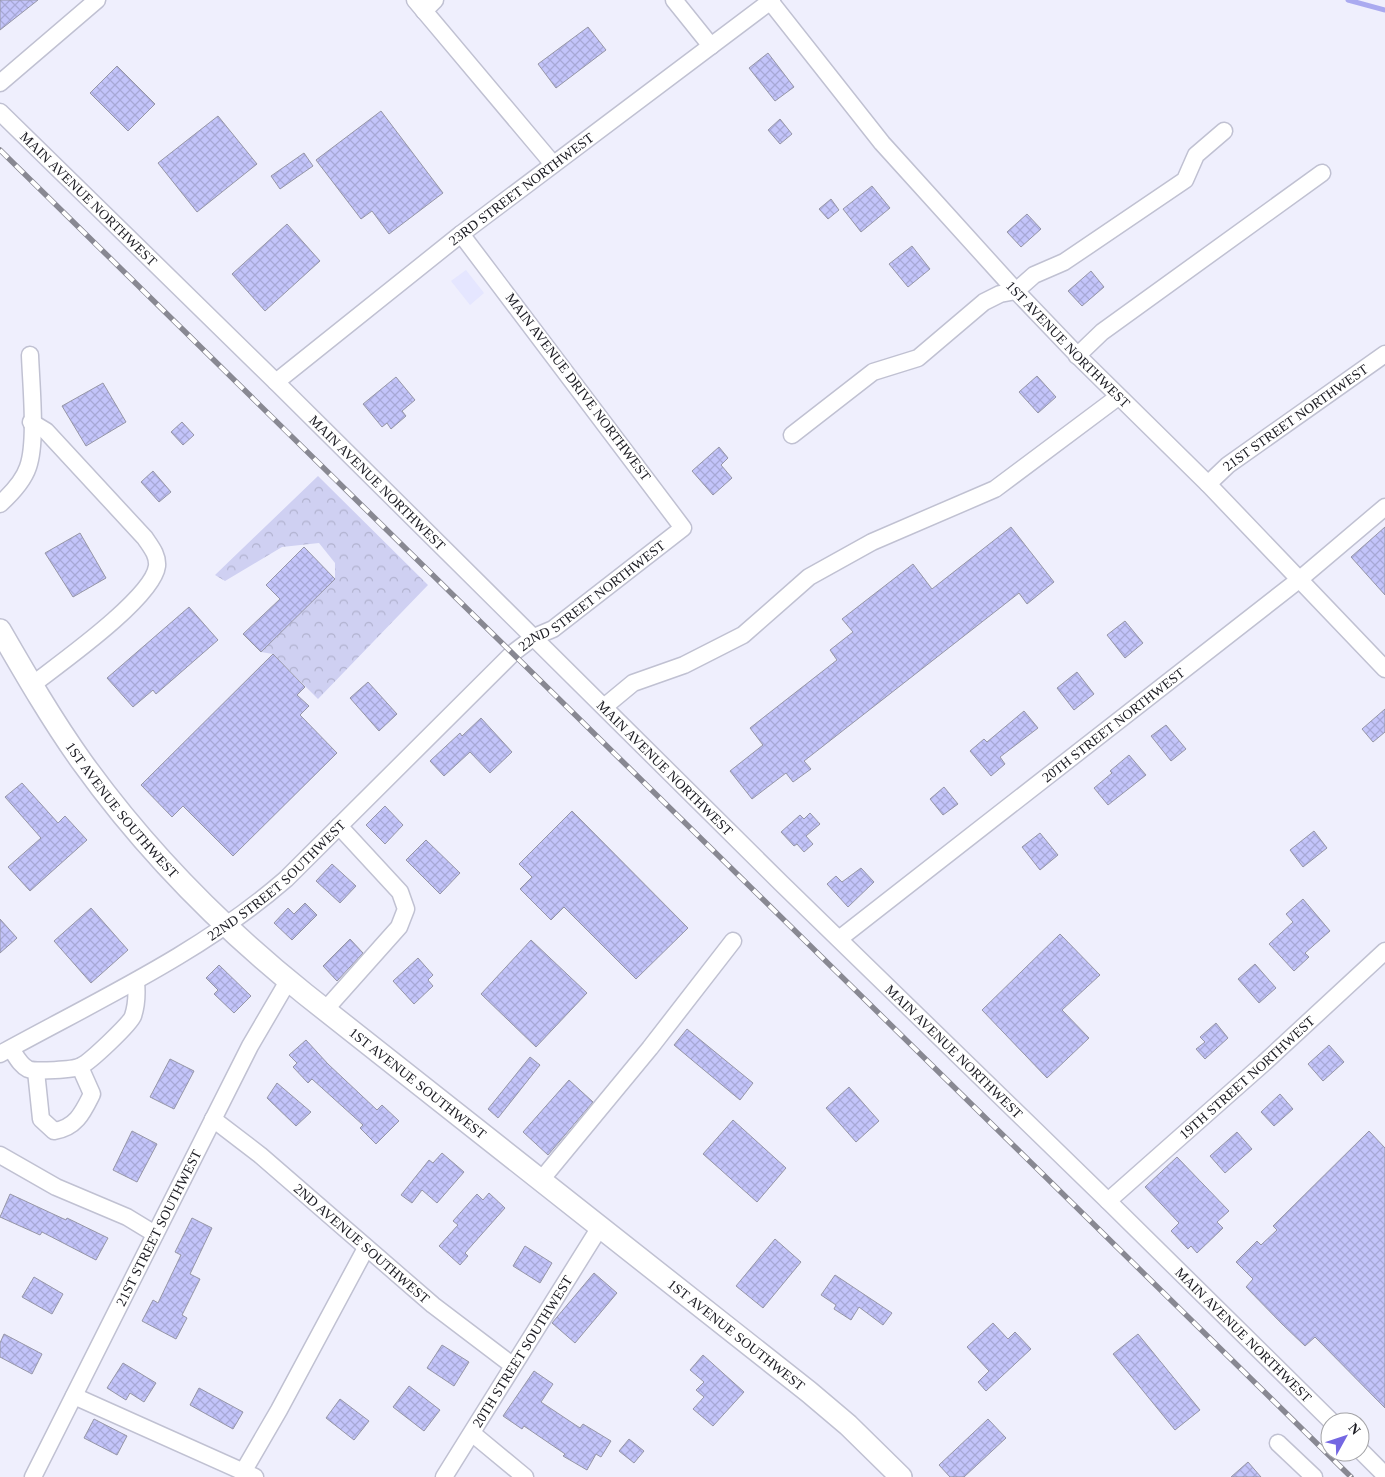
<svg xmlns="http://www.w3.org/2000/svg" width="1385" height="1477" viewBox="0 0 1385 1477" font-family="'Times New Roman',serif">
  <style>
    .built { fill: #e5e6ff }
    .forest { fill: url(#forest-crowns) }
    .lines { fill: none; stroke-linecap: round; stroke-linejoin: round }
    .stream { stroke: #aaaaf0; stroke-width: 5 }
    .building { fill: url(#building-cross-hatch); stroke: #9696a7 }
    .minor-casing { stroke: #c0c1d2; stroke-width: 19 }
    .major-casing { stroke: #c0c1d2; stroke-width: 24 }
    .minor { stroke: #fff; stroke-width: 16 }
    .major { stroke: #fff; stroke-width: 21 }
    .rail-casing { stroke: #888892; stroke-width: 5.5 }
    .rail { stroke: #fff; stroke-width: 4; stroke-dasharray: 11; stroke-linecap: butt }
    .labels { text-anchor: middle; dominant-baseline: central; stroke-width: 4; stroke-linejoin: round; paint-order: stroke }
    .street-label { font-size: 14px; fill: #1b1b22; stroke: #fff }
  </style>
  <defs>
    <pattern id="forest-crowns" width="20" height="18" patternUnits="userSpaceOnUse" patternTransform="scale(1.25)"><rect width="20" height="18" fill="#cfd0f2"/><path d="M2 6a3 3 0 1 1 6 0M12 15a3 3 0 1 1 6 0" fill="none" stroke="#b1b2cf"/></pattern>
    <pattern id="building-cross-hatch" width="8" height="8" patternUnits="userSpaceOnUse" patternTransform="scale(1.25)"><rect width="8" height="8" fill="#c3c4fa"/><path d="M0 0l8 8M0 8l8-8" fill="none" stroke="#a7a8d6"/></pattern>
  </defs>
  <rect width="100%" height="100%" fill="#efeffd"/>
  <polygon class="built" points="466,270 484,293 470,305 451,281"/>
  <polygon class="forest" points="318,476 428,585 318,699 273,654 261,652 335,579 335,563 319,543 282,547 225,581 215,575"/>
  <g class="lines">
    <polyline class="stream" points="1348,0 1385,10"/>
  </g>
  <g class="building">
    <polygon points="0,0 38,0 0,30"/>
    <polygon points="588,27 606,50 556,88 538,64"/>
    <polygon points="768,53 794,87 775,101 749,68"/>
    <polygon points="117,66 155,104 128,131 90,93"/>
    <polygon points="381,111 443,193 389,234 372,211 361,219 316,160"/>
    <polygon points="218,116 257,164 197,212 158,163"/>
    <polygon points="780,119 792,134 780,144 768,130"/>
    <polygon points="304,153 313,166 280,189 271,176"/>
    <polygon points="872,186 890,208 861,232 843,209"/>
    <polygon points="831,199 839,210 828,219 819,209"/>
    <polygon points="1027,214 1041,229 1021,247 1007,232"/>
    <polygon points="287,224 320,261 265,311 232,274"/>
    <polygon points="912,246 930,269 908,287 889,264"/>
    <polygon points="1091,271 1104,287 1082,306 1068,291"/>
    <polygon points="1037,376 1056,397 1038,413 1019,392"/>
    <polygon points="396,377 415,400 402,411 406,416 391,429 387,423 382,427 363,404"/>
    <polygon points="103,383 126,422 86,446 62,406"/>
    <polygon points="182,422 194,435 183,445 171,432"/>
    <polygon points="719,447 728,458 721,465 732,478 713,495 692,471"/>
    <polygon points="153,471 171,492 159,502 141,482"/>
    <polygon points="1011,527 1054,582 1027,604 1019,593 804,761 811,769 793,782 786,773 752,799 730,771 763,745 750,728 837,660 830,650 853,632 842,619 913,564 932,589"/>
    <polygon points="1385,527 1385,595 1351,557"/>
    <polygon points="80,533 106,578 73,597 45,553"/>
    <polygon points="304,547 335,579 261,652 243,634 280,599 266,585"/>
    <polygon points="189,607 218,640 156,694 153,690 133,707 107,678"/>
    <polygon points="1125,621 1143,643 1125,658 1107,635"/>
    <polygon points="273,654 305,687 297,695 309,706 300,715 337,753 233,856 183,806 172,817 141,785"/>
    <polygon points="1077,672 1094,694 1074,710 1057,688"/>
    <polygon points="368,682 397,714 379,731 350,698"/>
    <polygon points="1385,709 1385,732 1373,742 1362,729"/>
    <polygon points="1024,711 1038,728 1000,757 1005,764 991,776 970,751 984,739 987,742"/>
    <polygon points="481,718 512,752 490,773 470,752 444,776 430,761 460,733 462,736"/>
    <polygon points="1166,725 1186,749 1171,761 1151,736"/>
    <polygon points="1129,755 1146,775 1108,805 1094,788 1112,773 1110,771"/>
    <polygon points="22,783 58,823 65,816 87,840 30,891 8,867 41,838 5,797"/>
    <polygon points="944,787 958,804 943,815 930,799"/>
    <polygon points="385,806 403,825 385,844 366,825"/>
    <polygon points="572,811 688,928 636,979 564,907 551,920 520,889 532,877 519,864"/>
    <polygon points="810,813 820,824 806,836 813,844 804,852 797,844 794,846 781,832 800,815 804,819"/>
    <polygon points="1314,831 1327,848 1303,867 1290,850"/>
    <polygon points="1040,833 1058,855 1040,870 1022,847"/>
    <polygon points="426,840 460,873 440,894 406,860"/>
    <polygon points="332,864 356,886 340,903 316,881"/>
    <polygon points="861,868 874,882 848,907 827,884 836,876 842,882"/>
    <polygon points="1303,899 1330,931 1305,953 1309,957 1294,971 1269,944 1293,922 1286,914"/>
    <polygon points="305,903 317,915 292,940 274,923 288,908 294,914"/>
    <polygon points="91,908 128,950 91,983 54,941"/>
    <polygon points="0,919 17,938 0,953"/>
    <polygon points="1060,934 1100,975 1062,1010 1089,1038 1047,1078 982,1010"/>
    <polygon points="350,939 363,953 337,981 323,966"/>
    <polygon points="531,940 587,993 536,1047 481,994"/>
    <polygon points="418,958 433,975 428,980 433,986 414,1004 393,981"/>
    <polygon points="1255,964 1276,988 1259,1003 1238,979"/>
    <polygon points="219,965 251,996 234,1013 214,994 218,990 206,978"/>
    <polygon points="1216,1023 1228,1038 1205,1059 1196,1049 1205,1042 1200,1037"/>
    <polygon points="687,1029 753,1083 740,1100 674,1045"/>
    <polygon points="306,1040 328,1064 377,1110 382,1105 399,1121 376,1144 360,1128 363,1125 312,1079 308,1083 293,1067 297,1063 289,1055"/>
    <polygon points="1329,1045 1344,1062 1323,1081 1308,1064"/>
    <polygon points="530,1057 540,1065 498,1118 488,1109"/>
    <polygon points="170,1059 194,1071 174,1109 150,1097"/>
    <polygon points="569,1080 593,1102 548,1155 523,1132"/>
    <polygon points="277,1083 311,1112 296,1126 267,1098"/>
    <polygon points="849,1087 879,1121 856,1142 826,1108"/>
    <polygon points="1280,1094 1293,1109 1274,1126 1261,1112"/>
    <polygon points="733,1120 786,1168 757,1202 703,1154"/>
    <polygon points="132,1131 157,1144 137,1182 113,1170"/>
    <polygon points="1369,1131 1385,1148 1385,1408 1315,1337 1305,1346 1282,1324 1246,1287 1253,1279 1236,1262 1257,1241 1261,1245 1277,1230 1273,1226"/>
    <polygon points="1237,1132 1252,1149 1225,1173 1210,1156"/>
    <polygon points="442,1153 464,1172 437,1203 422,1190 412,1203 401,1195 429,1160 433,1163"/>
    <polygon points="1177,1157 1229,1211 1217,1222 1223,1228 1197,1253 1191,1246 1188,1249 1171,1231 1179,1223 1145,1187"/>
    <polygon points="489,1193 505,1208 465,1253 468,1256 460,1265 439,1246 458,1225 453,1221 477,1194 483,1200"/>
    <polygon points="10,1194 66,1220 67,1218 108,1238 96,1260 42,1232 40,1235 0,1217"/>
    <polygon points="192,1218 212,1228 190,1274 200,1279 182,1315 187,1318 176,1339 142,1321 153,1300 158,1303 181,1255 175,1252"/>
    <polygon points="775,1239 801,1262 763,1308 736,1286"/>
    <polygon points="525,1246 552,1263 540,1283 513,1266"/>
    <polygon points="594,1273 617,1293 575,1343 552,1323"/>
    <polygon points="835,1275 892,1313 883,1325 859,1307 851,1320 834,1309 836,1305 821,1295"/>
    <polygon points="34,1277 63,1294 52,1314 22,1297"/>
    <polygon points="993,1323 1008,1339 1015,1332 1031,1349 986,1391 978,1382 989,1371 967,1347"/>
    <polygon points="4,1334 42,1354 32,1374 0,1357 0,1343"/>
    <polygon points="1138,1334 1200,1410 1175,1430 1113,1354"/>
    <polygon points="442,1345 469,1362 454,1386 427,1368"/>
    <polygon points="703,1355 744,1392 713,1426 693,1409 704,1397 696,1390 704,1382 690,1370"/>
    <polygon points="123,1363 156,1383 144,1402 130,1393 126,1400 107,1388"/>
    <polygon points="534,1371 553,1384 541,1402 580,1428 583,1424 611,1441 601,1457 596,1454 587,1470 563,1456 565,1454 524,1426 522,1429 503,1416"/>
    <polygon points="409,1386 440,1410 424,1431 393,1407"/>
    <polygon points="199,1388 243,1412 233,1429 190,1405"/>
    <polygon points="340,1399 369,1421 354,1440 326,1418"/>
    <polygon points="94,1419 127,1436 117,1455 84,1438"/>
    <polygon points="988,1419 1006,1438 964,1477 950,1477 939,1465"/>
    <polygon points="629,1439 644,1451 634,1463 619,1451"/>
    <polygon points="1248,1462 1261,1477 1231,1477"/>
  </g>
  <g class="lines">
    <g class="minor-casing">
      <g id="minor">
        <polyline points="415,0 553,164"/>
        <polyline points="674,0 711,46"/>
        <path id="s1" d="M 770,1 L 882,143 L 1016,291 L 1082,360 L 1208,484 L 1385,669"/>
        <polyline points="424,11 435,0"/>
        <polyline points="0,83 97,0"/>
        <path id="s2" d="M 0,112 L 276,382 L 781,883 L 1108,1201 L 1332,1422"/>
        <polyline points="1077,356 1102,332 1322,173"/>
        <path id="s3" d="M 276,382 L 461,234 L 772,0"/>
        <path d="M 31,422 L 46,431 L 145,538 C 151,547 158,555 157,566 C 153,598 59,664 32,685"/>
        <polyline points="792,435 873,372 918,358 984,302 1000,294 1016,291 1034,275 1064,262 1185,180 1196,155 1224,131"/>
        <path id="s4" d="M 1208,484 L 1228,465 L 1385,354"/>
        <path d="M 0,504 C 11,494 23,482 28,467 C 37,442 31,384 30,355"/>
        <polyline points="604,707 633,683 684,665 743,635 809,577 872,542 995,489 1118,397"/>
        <path id="s5" d="M 839,939 L 1300,579 L 1385,507"/>
        <polyline points="325,1010 399,927 406,909 400,892 339,826"/>
        <path d="M 11,1049 C 16,1056 20,1065 28,1069 C 35,1072 74,1070 81,1066 C 90,1062 130,1024 133,1016 C 137,1004 137,993 136,982"/>
        <path id="s6" d="M 0,1054 C 98,1000 201,953 286,879 L 513,653 L 534,637 L 553,629 L 683,528 L 461,234"/>
        <path d="M 36,1071 L 41,1119 L 54,1131 C 76,1128 83,1112 92,1094 L 80,1067"/>
        <path id="s7" d="M 213,1119 L 260,1155 L 433,1305 L 512,1365"/>
        <polyline points="0,1155 56,1187 127,1217 155,1234"/>
        <polyline points="541,1180 650,1048 733,941"/>
        <path id="s8" d="M 1108,1201 L 1264,1063 L 1385,951"/>
        <polyline points="74,1396 255,1477"/>
        <polyline points="473,1434 525,1477"/>
        <polyline points="1278,1443 1314,1477"/>
        <polyline points="1360,1450 1385,1475"/>
        <polyline points="243,1472 279,1410 366,1248"/>
        <path id="s9" d="M 33,1477 L 250,1046 L 288,981"/>
        <path id="s10" d="M 444,1477 L 600,1227"/>
      </g>
    </g>
    <g class="major-casing">
      <g id="major">
        <path id="s11" d="M 0,630 C 26,675 52,720 82,762 C 146,851 220,926 305,994 L 809,1392 L 848,1425 L 901,1477"/>
      </g>
    </g>
    <use href="#minor" class="minor"/>
    <use href="#major" class="major"/>
    <g class="rail-casing">
      <polyline id="rail" points="0,150 1351,1477"/>
    </g>
    <use href="#rail" class="rail"/>
  </g>
  <g class="labels">
    <g class="street-label">
      <text stroke="none"><textPath href="#s3" startOffset="312">23RD STREET NORTHWEST</textPath></text>
      <text stroke="none"><textPath href="#s2" startOffset="124">MAIN AVENUE NORTHWEST</textPath></text>
      <text stroke="none"><textPath href="#s1" startOffset="455">1ST AVENUE NORTHWEST</textPath></text>
      <text transform="translate(578 387) rotate(53)">MAIN AVENUE DRIVE NORTHWEST</text>
      <text stroke="none"><textPath href="#s4" startOffset="110">21ST STREET NORTHWEST</textPath></text>
      <text stroke="none"><textPath href="#s2" startOffset="529">MAIN AVENUE NORTHWEST</textPath></text>
      <text stroke="none"><textPath href="#s6" startOffset="754">22ND STREET NORTHWEST</textPath></text>
      <text stroke="none"><textPath href="#s5" startOffset="348">20TH STREET NORTHWEST</textPath></text>
      <text stroke="none"><textPath href="#s2" startOffset="934">MAIN AVENUE NORTHWEST</textPath></text>
      <text stroke="none"><textPath href="#s11" startOffset="218">1ST AVENUE SOUTHWEST</textPath></text>
      <text stroke="none"><textPath href="#s6" startOffset="328">22ND STREET SOUTHWEST</textPath></text>
      <text stroke="none"><textPath href="#s2" startOffset="1339">MAIN AVENUE NORTHWEST</textPath></text>
      <text stroke="none"><textPath href="#s8" startOffset="186">19TH STREET NORTHWEST</textPath></text>
      <text stroke="none"><textPath href="#s11" startOffset="622">1ST AVENUE SOUTHWEST</textPath></text>
      <text stroke="none"><textPath href="#s9" startOffset="279">21ST STREET SOUTHWEST</textPath></text>
      <text stroke="none"><textPath href="#s7" startOffset="194">2ND AVENUE SOUTHWEST</textPath></text>
      <text stroke="none"><textPath href="#s11" startOffset="1028">1ST AVENUE SOUTHWEST</textPath></text>
      <text stroke="none"><textPath href="#s2" startOffset="1744">MAIN AVENUE NORTHWEST</textPath></text>
      <text stroke="none"><textPath href="#s10" startOffset="148">20TH STREET SOUTHWEST</textPath></text>
    </g>
  </g>
  <g transform="translate(1345 1437) rotate(50)"><circle r="24" fill="#ffffff" stroke="#a4a4a7"/>
  <path d="M0-4L9 19L0 12L-9 19Z" fill="#7467e2"/>
  <text y="-8" font-size="14" font-weight="bold" text-anchor="middle" fill="#1b1b22">N</text>
  </g>
</svg>
